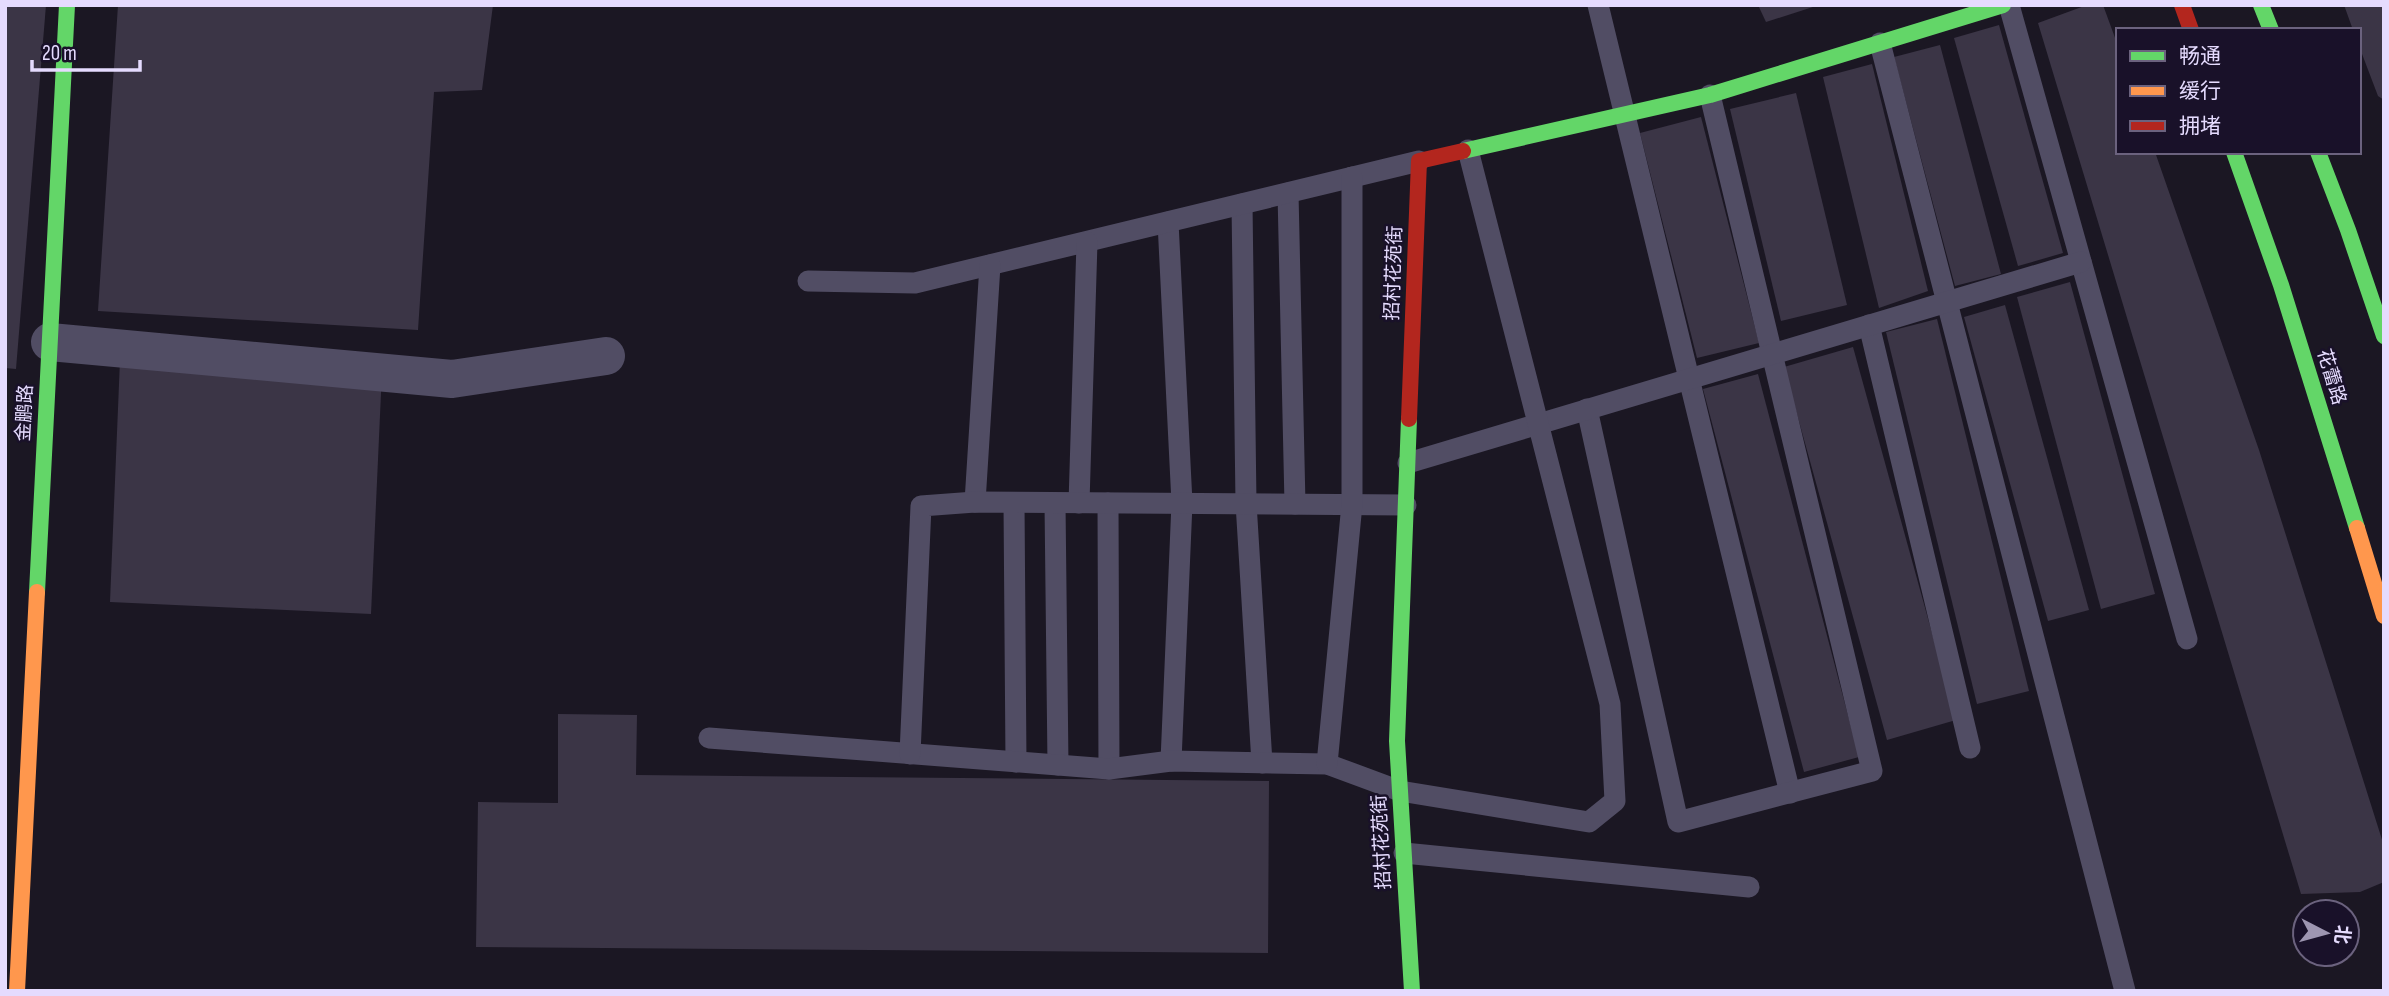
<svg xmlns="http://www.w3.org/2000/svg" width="2389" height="996" viewBox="0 0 2389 996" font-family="'Sofia Sans Condensed','Noto Sans SC',sans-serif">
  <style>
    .building { fill: #3b3546 }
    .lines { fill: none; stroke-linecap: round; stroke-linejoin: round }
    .lane { stroke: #514d64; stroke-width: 21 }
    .street { stroke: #514d64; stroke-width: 38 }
    .fast { stroke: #63d668; stroke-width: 16 }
    .slow { stroke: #ff974d; stroke-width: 16 }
    .jam { stroke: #b3261e; stroke-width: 16 }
    .labels { text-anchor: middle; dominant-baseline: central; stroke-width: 5; stroke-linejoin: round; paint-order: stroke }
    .street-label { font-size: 19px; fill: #e5dbfe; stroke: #191129 }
  </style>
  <rect width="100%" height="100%" fill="#1b1723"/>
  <g class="building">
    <polygon points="5,5 46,5 16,369 5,368"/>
    <polygon points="118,5 493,5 482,90 434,92 418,330 98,311"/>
    <polygon points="1758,5 1816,5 1816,6 1766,22"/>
    <polygon points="2087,5 2103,5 2118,46 2118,152 2155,152 2259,450 2384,846 2384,882 2360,892 2301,894 2038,23"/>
    <polygon points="2344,5 2384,5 2384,100 2378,96 2359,46 2359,30 2353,30"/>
    <polygon points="1999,25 2063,253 2018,266 1954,38"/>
    <polygon points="1940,45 2001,274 1955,286 1894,57"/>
    <polygon points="1872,64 1928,291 1879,308 1823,77"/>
    <polygon points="1796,93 1847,305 1781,321 1730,109"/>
    <polygon points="1701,117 1759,343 1697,358 1640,133"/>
    <polygon points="2070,282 2155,594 2101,609 2017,297"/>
    <polygon points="2005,305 2089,610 2048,621 1964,317"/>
    <polygon points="1937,319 2029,691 1977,704 1886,332"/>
    <polygon points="1853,347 1956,720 1887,740 1784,367"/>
    <polygon points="120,360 382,371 371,614 110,602"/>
    <polygon points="1758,374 1859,757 1804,772 1703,389"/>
    <polygon points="558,714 637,715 636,775 1269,781 1268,953 476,947 478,802 558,803"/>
  </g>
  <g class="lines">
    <g class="lane">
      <polyline points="1598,5 1790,793"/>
      <polyline points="2009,5 2187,639"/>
      <polyline points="1880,43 2125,991"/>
      <polyline points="1288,193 1295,504"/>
      <polyline points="1242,204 1246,503 1262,763"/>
      <polyline points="1168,222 1182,503 1171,761"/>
      <polyline points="808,281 915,283 1419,161"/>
      <polyline points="1869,325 1970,748"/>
      <polyline points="1587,409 1678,822 1872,771 1710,95"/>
      <polyline points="1408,463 2081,262"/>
      <polyline points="975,502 990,265"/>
      <polyline points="1014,503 1016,762"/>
      <polyline points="1055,503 1058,765"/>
      <polyline points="1079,503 1087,242"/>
      <polyline points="1108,503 1109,769"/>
      <polyline points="709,738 1109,769 1171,761 1327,764 1400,791 1589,822 1615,801 1610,704 1468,150"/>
      <polyline points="910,754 921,506 975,502 1406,505"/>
      <polyline points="1327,764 1352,504 1352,177"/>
      <polyline points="1404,853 1749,887"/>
    </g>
    <polyline class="street" points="50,342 452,379 606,356"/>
    <g class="fast">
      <polyline points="2261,5 2271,30"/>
      <polyline points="1463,151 1710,95 2003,5"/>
      <polyline points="2234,152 2281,285 2357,528"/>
      <polyline points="2318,152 2348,230 2384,336"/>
      <polyline points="1409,419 1397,741 1412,991"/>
      <polyline points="37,592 67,5"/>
    </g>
    <g class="slow">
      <polyline points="2357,528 2384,616"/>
      <polyline points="17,991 37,592"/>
    </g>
    <g class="jam">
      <polyline points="2182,5 2191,30"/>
      <polyline points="1409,419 1419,161 1463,151"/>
    </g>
  </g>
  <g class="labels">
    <g class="street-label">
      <text transform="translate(1394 273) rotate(-88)">招村花苑街</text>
      <text transform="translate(2331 377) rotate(73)">花蕾路</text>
      <text transform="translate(25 413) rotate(-87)">金鹏路</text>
      <text transform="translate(1382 842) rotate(-93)">招村花苑街</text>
    </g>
  </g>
  <rect width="2389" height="996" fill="none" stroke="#e5dbfe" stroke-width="14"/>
  <rect x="2116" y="28" width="245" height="126" fill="#191129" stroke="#6b627e" stroke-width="2"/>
  <rect x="2130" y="51" width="35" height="10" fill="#63d668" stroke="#6b627e" stroke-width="2"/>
  <text x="2179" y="63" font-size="21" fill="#e5dbfe">畅通</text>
  <rect x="2130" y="86" width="35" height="10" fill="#ff974d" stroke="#6b627e" stroke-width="2"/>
  <text x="2179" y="98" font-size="21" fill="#e5dbfe">缓行</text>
  <rect x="2130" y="121" width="35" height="10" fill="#b3261e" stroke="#6b627e" stroke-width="2"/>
  <text x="2179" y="133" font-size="21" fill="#e5dbfe">拥堵</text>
  <g transform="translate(2326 933) rotate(96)"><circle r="33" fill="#191129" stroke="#6b627e" stroke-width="2"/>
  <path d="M0-5L12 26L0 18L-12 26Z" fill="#9e96b1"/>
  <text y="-10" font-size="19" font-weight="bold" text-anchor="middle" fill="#e5dbfe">北</text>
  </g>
  <path d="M32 60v10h108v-10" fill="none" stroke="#e5dbfe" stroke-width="3.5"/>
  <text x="42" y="60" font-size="21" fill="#e5dbfe" stroke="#191129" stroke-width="5" paint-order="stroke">20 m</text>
</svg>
